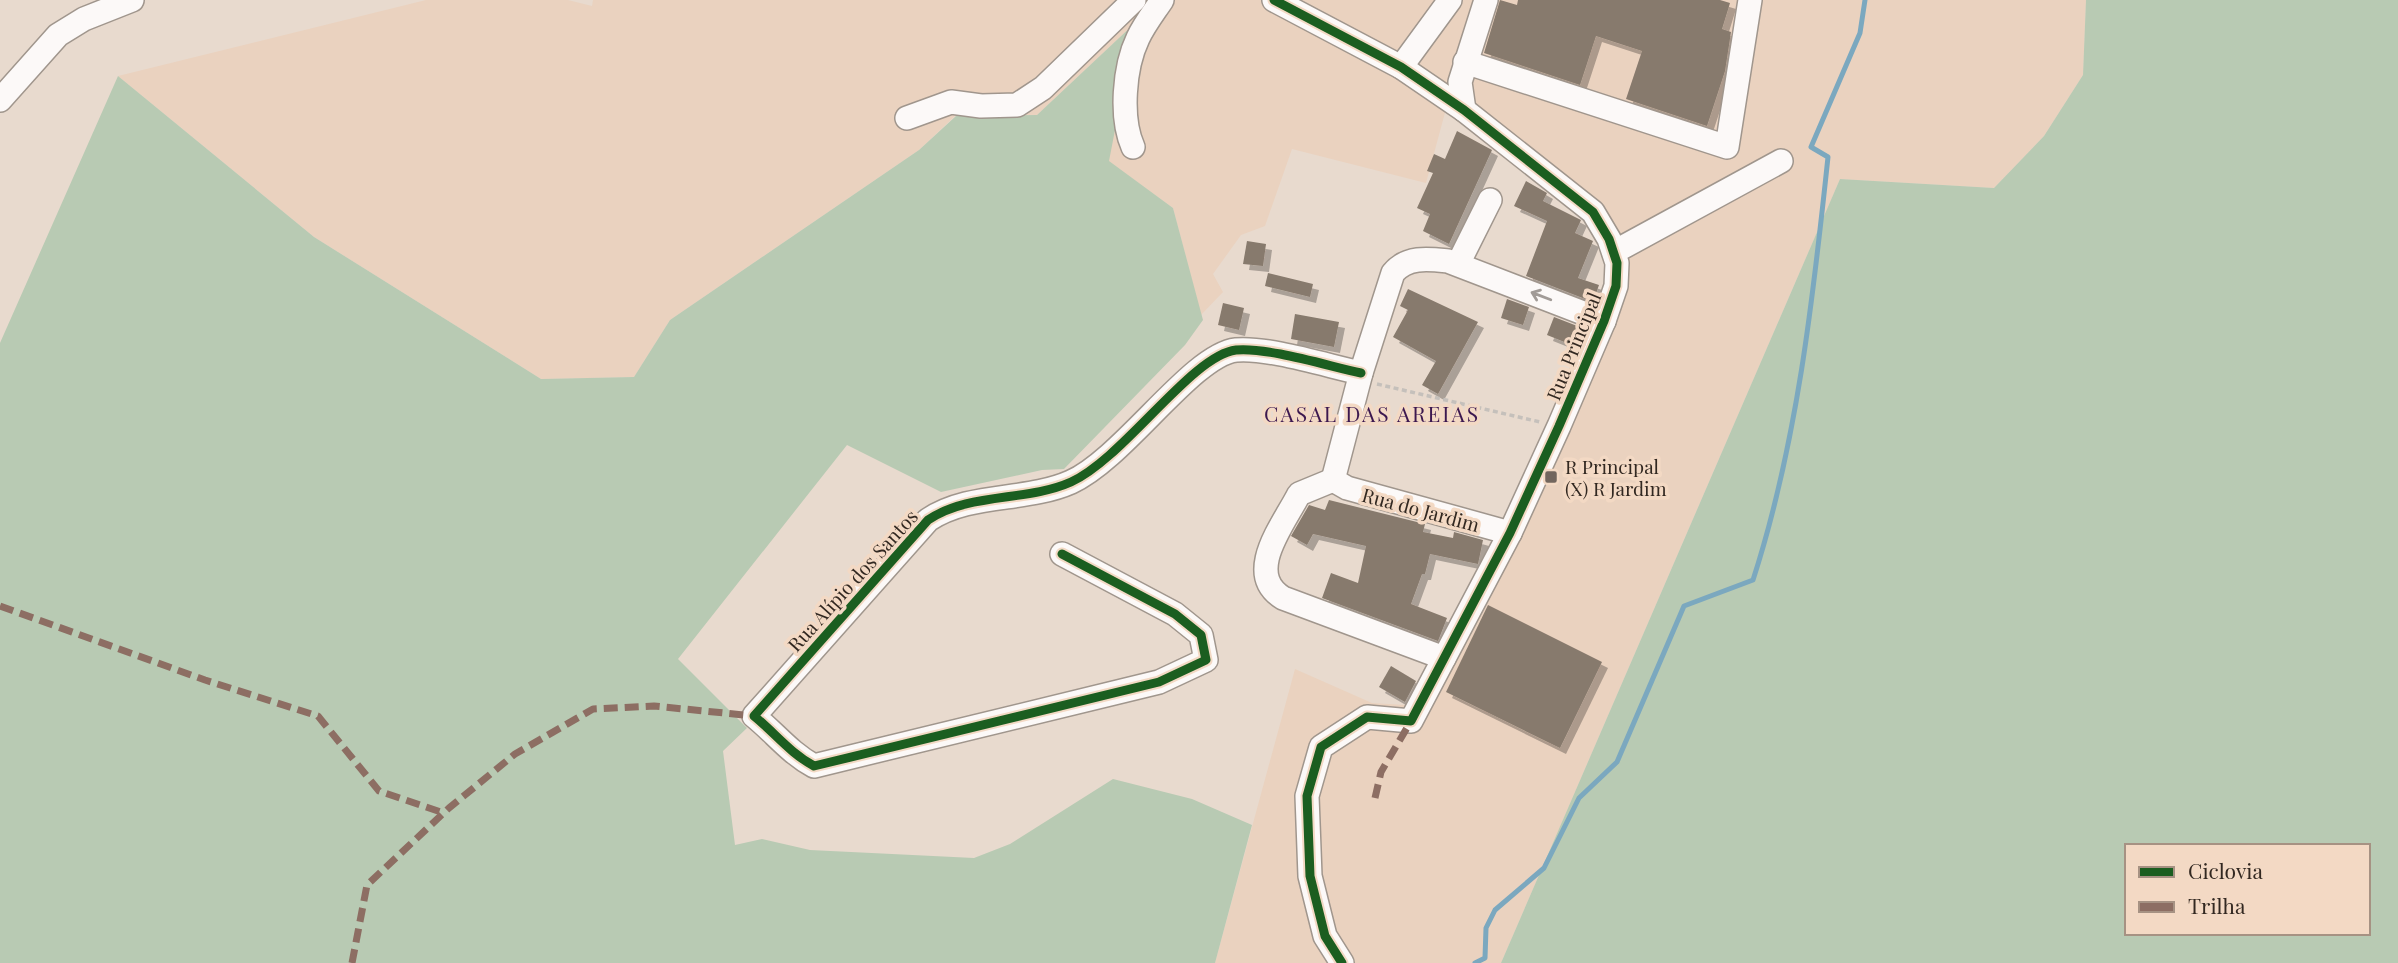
<svg xmlns="http://www.w3.org/2000/svg" width="2398" height="963" viewBox="0 0 2398 963" font-family="'Playfair Display',serif">
  <style>
    .built { fill: #ead2bf }
    .green { fill: #b8cab3; fill-rule: evenodd }
    .lines { fill: none; stroke-linecap: round; stroke-linejoin: round }
    .stream { stroke: #7ba8bf; stroke-width: 5 }
    .building { fill: #877a6d; filter: url(#shadow) }
    .minor-casing { stroke: #a0968d; stroke-width: 26 }
    .path { stroke: #c5c0bb; stroke-width: 3.5; stroke-dasharray: 5 3.5; stroke-linecap: butt }
    .minor { stroke: #fcf9f8; stroke-width: 23 }
    .quiet { stroke: #8d6e63; stroke-width: 7; stroke-dasharray: 14 7; stroke-linecap: butt }
    .cycleway-casing { stroke: #f3d9c4; stroke-width: 13 }
    .cycleway { stroke: #1b5e20; stroke-width: 9 }
    .oneway { stroke: #a19b97 }
    .poi-dot { fill: #72665e; stroke: #f3d9c4; stroke-width: 2.5 }
    .labels { text-anchor: middle; dominant-baseline: central; stroke-width: 7; stroke-linejoin: round; paint-order: stroke }
    .street-label { font-size: 19px; fill: #322821; stroke: #f3d9c4 }
    .poi-label { font-size: 19px; fill: #322821; stroke: #f3d9c4; text-anchor: start }
    .neighbourhood-label { font-size: 21px; letter-spacing: 2px; fill: #3c184f; stroke: #f3d9c4 }
  </style>
  <defs>
    <filter id="shadow"><feDropShadow dx="6" dy="6" stdDeviation="0" flood-color="#0004"/></filter>
  </defs>
  <rect width="100%" height="100%" fill="#e8dace"/>
  <polygon class="built" points="426,0 568,0 592,6 593,0 2086,0 2083,75 2044,136 1994,188 1840,179 1501,963 1215,963 1295,669 1372,703 1405,705 1418,695 1491,555 1590,330 1606,284 1606,265 1598,238 1587,223 1560,198 1446,109 1426,183 1292,149 1265,226 1241,235 1213,274 1223,292 1201,315 1173,208 1108,161 1135,23 1037,115 955,116 919,150 670,320 634,377 541,379 314,237 118,76"/>
  <g class="green">
    <path d="M 2086,0 L 2398,0 L 2398,963 L 1501,963 L 1840,179 L 1994,188 L 2044,136 L 2083,75 ZM 2127,846 L 2368,846 L 2368,933 L 2127,933 Z"/>
    <polygon points="1136,22 1109,161 1173,208 1203,320 1185,345 1064,469 1042,470 941,492 847,445 678,659 747,728 723,751 735,845 762,839 810,850 974,858 1010,844 1113,779 1192,799 1252,825 1215,963 0,963 0,343 118,76 314,237 541,379 634,377 670,320 919,150 956,116 1037,115"/>
  </g>
  <g class="lines">
    <path class="stream" d="M 1475,963 L 1485,958 L 1486,928 L 1495,910 L 1544,868 L 1579,798 L 1617,762 L 1684,606 L 1753,580 C 1797,444 1813,299 1828,157 L 1811,147 L 1860,33 L 1865,0"/>
  </g>
  <g class="building">
    <polygon points="1500,0 1517,5 1518,0 1720,0 1730,3 1722,29 1731,32 1725,71 1707,126 1626,99 1642,51 1596,36 1580,85 1484,53"/>
    <polygon points="1457,131 1492,150 1449,244 1423,231 1430,214 1417,208 1433,173 1427,171 1434,154 1445,159"/>
    <polygon points="1526,181 1547,193 1543,201 1581,220 1575,233 1593,241 1578,278 1599,285 1593,302 1526,276 1547,221 1514,206"/>
    <polygon points="1247,241 1266,244 1263,266 1243,264"/>
    <polygon points="1268,273 1313,284 1310,297 1265,286"/>
    <polygon points="1408,289 1478,322 1438,394 1422,385 1436,361 1393,337 1408,310 1400,306"/>
    <polygon points="1507,299 1529,307 1523,325 1501,318"/>
    <polygon points="1223,303 1244,308 1239,330 1218,325"/>
    <polygon points="1295,314 1339,322 1334,347 1291,339"/>
    <polygon points="1554,317 1585,329 1577,347 1547,335"/>
    <polygon points="1329,500 1425,524 1423,532 1453,538 1454,532 1483,540 1478,564 1430,554 1425,574 1422,574 1411,604 1447,618 1438,641 1322,598 1331,573 1358,583 1366,546 1313,534 1307,545 1291,536 1309,505 1325,510"/>
    <polygon points="1488,605 1602,662 1560,748 1446,692"/>
    <polygon points="1391,666 1416,681 1405,702 1379,687"/>
  </g>
  <g class="lines">
    <g class="minor-casing">
      <g id="minor">
        <polyline points="1274,0 1401,67 1464,110 1593,212 1609,239 1617,263 1616,286 1604,321 1559,426 1510,533 1411,721 1367,717 1321,747 1307,796 1310,876 1325,936 1342,963"/>
        <polyline points="1465,62 1727,147 1750,0"/>
        <polyline points="1401,67 1450,0"/>
        <polyline points="0,100 58,35 84,19 132,0"/>
        <polyline points="1464,110 1460,82 1486,0"/>
        <polyline points="907,118 951,102 981,106 1017,105 1043,88 1134,0"/>
        <path d="M 1133,147 C 1120,118 1124,67 1138,38 C 1144,25 1154,12 1162,0"/>
        <polyline points="1614,252 1781,161"/>
        <polyline points="1458,264 1490,200"/>
        <path d="M 1333,480 L 1361,373 L 1393,273 C 1407,256 1429,259 1448,261 L 1604,321"/>
        <path d="M 1333,480 L 1299,494 C 1284,524 1243,573 1283,598 L 1444,658"/>
        <polyline points="1333,480 1347,488 1510,533"/>
        <path d="M 1062,554 L 1175,614 L 1201,635 L 1206,660 L 1159,682 L 814,766 C 790,753 775,733 754,716 L 928,520 C 970,492 1026,502 1071,482 C 1124,458 1192,355 1236,350 C 1268,347 1328,366 1361,373"/>
      </g>
    </g>
    <polyline class="path" points="1377,384 1540,422"/>
    <use href="#minor" class="minor"/>
    <g class="quiet">
      <polyline points="0,606 205,680 318,716 379,791 444,813"/>
      <polyline points="1375,798 1381,772 1411,721"/>
      <polyline points="352,963 367,885 449,808 515,754 593,709 654,706 754,716"/>
    </g>
    <g class="cycleway-casing">
      <g id="cycleway">
        <polyline points="1274,0 1401,67 1464,110 1593,212 1609,239 1617,263 1616,286 1604,321 1559,426 1510,533 1411,721 1367,717 1321,747 1307,796 1310,876 1325,936 1342,963"/>
        <path d="M 1062,554 L 1175,614 L 1201,635 L 1206,660 L 1159,682 L 814,766 C 790,753 775,733 754,716 L 928,520 C 970,492 1026,502 1071,482 C 1124,458 1192,355 1236,350 C 1268,347 1328,366 1361,373"/>
      </g>
    </g>
    <use href="#cycleway" class="cycleway"/>
  </g>
  <defs><path id="oneway-shaft" d="M-6 0H5M1.5-3L5.5 0L1.5 3" fill="none" stroke-width="1.6" stroke-linecap="round" stroke-linejoin="round" transform="scale(1.75)"/></defs>
  <use class="oneway" href="#oneway-shaft" transform="translate(1541 296) rotate(-159)"/>
  <rect class="poi-dot" x="1544" y="470" width="14" height="14" rx="3.5"/>
  <g class="labels">
    <g class="street-label">
      <text transform="translate(1573 346) rotate(-68)">Rua Principal</text>
      <text transform="translate(1421 509) rotate(15)">Rua do Jardim</text>
      <text transform="translate(852 580) rotate(-48)">Rua Alípio dos Santos</text>
    </g>
    <g class="poi-label">
      <text x="1565" y="466">R Principal<tspan x="1565" dy="22">(X) R Jardim</tspan></text>
    </g>
    <g class="neighbourhood-label">
      <text x="1372" y="413">CASAL DAS AREIAS</text>
    </g>
  </g>
  <rect x="2125" y="844" width="245" height="91" fill="#f3d9c4" stroke="#a69283" stroke-width="2"/>
  <rect x="2139" y="867" width="35" height="10" fill="#1b5e20" stroke="#a69283" stroke-width="2"/>
  <text x="2188" y="879" font-size="21" fill="#322821">Ciclovia</text>
  <rect x="2139" y="902" width="35" height="10" fill="#8d6e63" stroke="#a69283" stroke-width="2"/>
  <text x="2188" y="914" font-size="21" fill="#322821">Trilha</text>
</svg>
